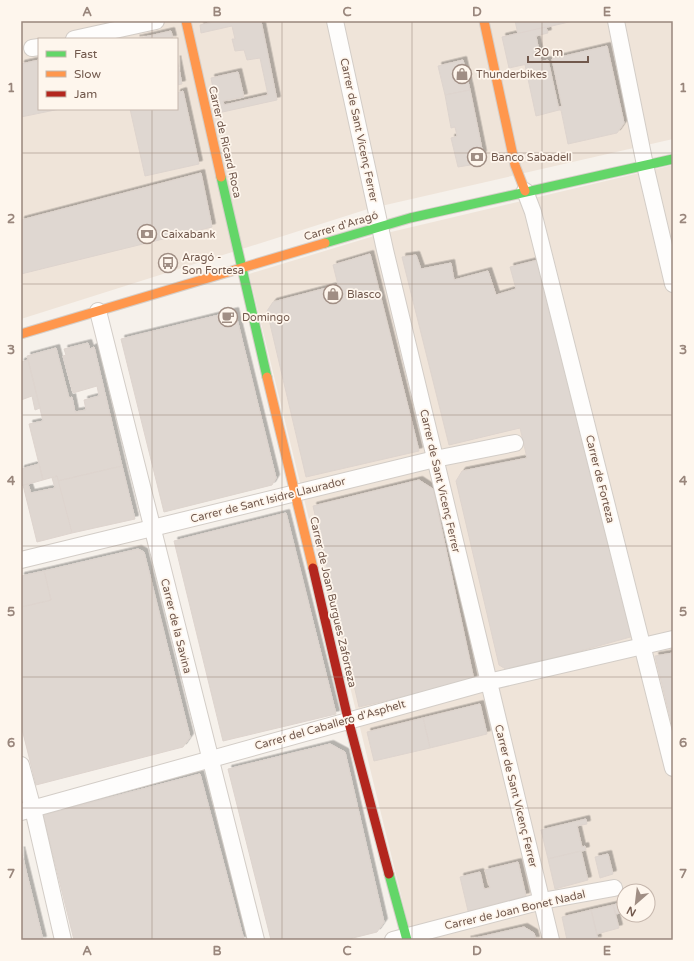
<svg xmlns="http://www.w3.org/2000/svg" width="694" height="961" viewBox="0 0 694 961" font-family="'Varela Round',sans-serif">
  <style>
    .residential { fill: #efe4d9; fill-rule: evenodd }
    .building { fill: #dfd7d1; stroke: #ded4ce; filter: url(#shadow) }
    .lines { fill: none; stroke-linecap: round; stroke-linejoin: round }
    .street-casing { stroke: #d3cdc7; stroke-width: 18 }
    .fast-casing { stroke: #d5cec8; stroke-width: 11 }
    .slow-casing { stroke: #d5cec8; stroke-width: 11 }
    .jam-casing { stroke: #d5cec8; stroke-width: 11 }
    .street { stroke: #fefdfc; stroke-width: 16 }
    .fast { stroke: #63d668; stroke-width: 9 }
    .slow { stroke: #ff974d; stroke-width: 9 }
    .jam { stroke: #b3261e; stroke-width: 9 }
    .grid { fill: none; stroke: #99867c; stroke-width: 1; stroke-opacity: 0.55 }
    .labels { text-anchor: middle; dominant-baseline: central; stroke-width: 3.5; stroke-linejoin: round; paint-order: stroke }
    .poi-label { font-size: 11px; fill: #72594d; stroke: #fef6ed; text-anchor: start }
    .street-label { font-size: 11px; fill: #72594d; stroke: #fef6ed }
    .neatline { fill: none; stroke: #99867c; stroke-width: 1.5 }
    .grid-label { font-size: 13px; text-anchor: middle; font-weight: bold; fill: #99867c }
  </style>
  <defs>
    <filter id="shadow"><feDropShadow dx="3.5" dy="-3.5" stdDeviation="0" flood-color="#0004"/></filter>
  </defs>
  <rect width="100%" height="100%" fill="#f6f1eb"/>
  <g class="residential">
    <path d="M 21,21 L 673,21 L 673,139 L 368,209 L 21,319 ZM 39,39 L 177,39 L 177,109 L 39,109 Z"/>
    <path d="M 673,165 L 673,940 L 412,940 L 249,274 L 374,236 ZM 624,891 L 648,891 L 648,915 L 624,915 Z"/>
  </g>
  <g class="building">
    <polygon points="218,21 261,21 277,100 218,113 211,78 238,72 244,97 223,101 224,105 268,95 260,58 247,60 244,50 235,51 232,39 235,39 232,26 201,33 200,25"/>
    <polygon points="515,21 573,21 518,34"/>
    <polygon points="546,27 548,33 536,36 541,61 509,68 502,37"/>
    <polygon points="171,31 173,39 136,39"/>
    <polygon points="607,46 624,123 617,133 568,144 561,110 559,110 559,107 562,106 552,59"/>
    <polygon points="177,59 182,84 177,85"/>
    <polygon points="39,60 39,109 60,109 21,117 21,64"/>
    <polygon points="463,60 470,90 445,95 438,66"/>
    <polygon points="548,60 559,110 536,116 525,65"/>
    <polygon points="470,90 483,154 477,164 458,167 451,138 457,136 455,127 451,128 445,95"/>
    <polygon points="183,91 199,164 145,176 130,109 177,109 177,93"/>
    <polygon points="201,173 212,227 21,274 21,220"/>
    <polygon points="370,254 419,451 306,477 267,311 273,302 338,285 333,265"/>
    <polygon points="416,255 421,269 451,263 454,280 488,271 496,295 516,289 510,267 542,259 634,636 509,671 499,665 456,481 462,471 527,458 520,428 449,445 402,257"/>
    <polygon points="235,311 276,478 272,485 164,512 121,339"/>
    <polygon points="88,343 90,349 94,347 122,466 58,481 57,476 43,480 29,424 43,421 27,356 56,348 69,398 72,397 75,412 86,410 84,400 99,396 97,386 73,393 63,356 66,355 64,349"/>
    <polygon points="28,360 40,408 35,410 32,396 21,400 21,362"/>
    <polygon points="39,464 43,480 21,486 21,469"/>
    <polygon points="122,466 135,519 72,533 58,481"/>
    <polygon points="57,476 72,533 37,542 23,485 28,484 31,493 55,488 52,478"/>
    <polygon points="419,480 433,489 474,680 359,707 313,506"/>
    <polygon points="286,513 336,714 223,741 174,541"/>
    <polygon points="138,549 144,552 190,737 183,747 36,785 21,725 21,607 51,600 44,571"/>
    <polygon points="44,571 51,600 21,607 21,576"/>
    <polygon points="673,653 673,729 655,656"/>
    <polygon points="480,704 487,734 430,748 423,718"/>
    <polygon points="423,718 430,748 374,761 367,732"/>
    <polygon points="330,744 345,752 384,922 377,932 345,940 271,940 228,769"/>
    <polygon points="200,774 244,940 74,940 43,815"/>
    <polygon points="586,819 587,824 577,826 582,847 585,846 586,850 548,859 541,830"/>
    <polygon points="21,850 43,940 21,940"/>
    <polygon points="581,851 588,880 555,889 548,859"/>
    <polygon points="608,854 613,874 600,878 595,857"/>
    <polygon points="518,862 526,896 468,911 460,877 480,872 484,889 490,888 485,870"/>
    <polygon points="624,902 624,912 616,914 613,905"/>
    <polygon points="613,905 619,928 597,934 591,910"/>
    <polygon points="591,910 598,940 567,940 562,917"/>
    <polygon points="524,927 534,933 536,940 467,940"/>
  </g>
  <g class="lines">
    <g class="street-casing">
      <g id="street">
        <polyline points="335,21 385,250 551,940"/>
        <polyline points="616,21 645,165 673,284"/>
        <polyline points="74,39 156,21"/>
        <polyline points="32,48 39,47"/>
        <polyline points="525,191 533,212 673,768"/>
        <polyline points="98,311 256,940"/>
        <polyline points="21,560 435,459 515,443"/>
        <polyline points="21,765 33,809 63,940"/>
        <polyline points="21,812 488,682 673,639"/>
        <polyline points="393,940 542,901 614,888"/>
      </g>
    </g>
    <g class="fast-casing">
      <g id="fast">
        <polyline points="221,177 267,377"/>
        <polyline points="325,243 410,218 673,159"/>
        <polyline points="389,874 407,940"/>
      </g>
    </g>
    <g class="slow-casing">
      <g id="slow">
        <polyline points="186,21 221,177"/>
        <polyline points="484,21 515,165 525,191"/>
        <polyline points="21,334 325,243"/>
        <polyline points="267,377 313,568"/>
      </g>
    </g>
    <g class="jam-casing">
      <polyline id="jam" points="313,568 348,719 389,874"/>
    </g>
    <use href="#street" class="street"/>
    <use href="#fast" class="fast"/>
    <use href="#slow" class="slow"/>
    <use href="#jam" class="jam"/>
  </g>
  <path class="grid" d="M 152,21 L 152,39M 282,21 L 282,940M 412,21 L 412,940M 542,21 L 542,940M 152,109 L 152,940M 21,153 L 673,153M 21,284 L 673,284M 21,415 L 673,415M 21,546 L 673,546M 21,677 L 673,677M 21,808 L 673,808"/>
  <defs>
    <g id="shop-ring" transform="scale(1)"><circle r="9.5" fill="#fef6ed" stroke="#a08e84" stroke-width="1.5"/><path d="M-5-2.5h2.3a2.7 3.5 0 0 1 5.4 0H5L5.5 6h-11ZM-1.5-2.5h3a1.5 2.3 0 0 0-3 0Z" fill="#a08e84"/></g>
    <g id="bank-ring" transform="scale(1)"><circle r="9.5" fill="#fef6ed" stroke="#a08e84" stroke-width="1.5"/><path d="M-6-4H6V4H-6ZM0-2.3a2.3 2.3 0 1 0 0 4.6a2.3 2.3 0 1 0 0-4.6Z" fill="#a08e84"/></g>
    <g id="bus-ring" transform="scale(1)"><circle r="9.5" fill="#fef6ed" stroke="#a08e84" stroke-width="1.5"/><path d="M-5-6H5V4H4V6H2V4H-2V6H-4V4H-5ZM-3.5-4V0h7V-4ZM-3.5 1.2v1.5H-2V1.2ZM2 1.2v1.5H3.5V1.2Z" fill="#a08e84"/></g>
    <g id="cafe-ring" transform="scale(1)"><circle r="9.5" fill="#fef6ed" stroke="#a08e84" stroke-width="1.5"/><path d="M-5.5-4.5H6V0H3Q3 3.5 0 3.5H-2.5Q-5.5 3.5-5.5 0ZM3-3.2v2h1.7v-2ZM-6 4.5H4V6H-6Z" fill="#a08e84"/></g>
  </defs>
  <g fill-rule="evenodd">
    <use href="#shop-ring" x="462" y="74"/>
    <use href="#bank-ring" x="477" y="157"/>
    <use href="#bank-ring" x="147" y="234"/>
    <use href="#bus-ring" x="168" y="263"/>
    <use href="#shop-ring" x="333" y="294"/>
    <use href="#cafe-ring" x="228" y="317"/>
  </g>
  <g class="labels">
    <g class="poi-label">
      <text x="476" y="74">Thunderbikes</text>
      <text x="491" y="157">Banco Sabadell</text>
      <text x="161" y="234">Caixabank</text>
      <text x="182" y="257">Aragó -<tspan x="182" dy="13">Son Fortesa</tspan></text>
      <text x="347" y="294">Blasco</text>
      <text x="242" y="317">Domingo</text>
    </g>
    <g class="street-label">
      <text transform="translate(359 130) rotate(78)">Carrer de Sant Vicenç Ferrer</text>
      <text transform="translate(225 142) rotate(77)">Carrer de Ricard Roca</text>
      <text transform="translate(341 226) rotate(-17)">Carrer d'Aragó</text>
      <text transform="translate(600 479) rotate(76)">Carrer de Forteza</text>
      <text transform="translate(440 481) rotate(77)">Carrer de Sant Vicenç Ferrer</text>
      <text transform="translate(268 500) rotate(-14)">Carrer de Sant Isidre Llaurador</text>
      <text transform="translate(333 602) rotate(77)">Carrer de Joan Burgues Zaforteza</text>
      <text transform="translate(176 626) rotate(76)">Carrer de la Savina</text>
      <text transform="translate(330 725) rotate(-16)">Carrer del Caballero d'Asphelt</text>
      <text transform="translate(516 796) rotate(76)">Carrer de Sant Vicenç Ferrer</text>
      <text transform="translate(515 910) rotate(-13)">Carrer de Joan Bonet Nadal</text>
    </g>
  </g>
  <rect width="694" height="961" fill="none" stroke="#fef6ed" stroke-width="44"/>
  <rect x="38" y="38" width="140" height="72" fill="#fef6ed" stroke="#c6b7ad"/>
  <rect x="46" y="51" width="20" height="6" fill="#63d668" stroke="#c6b7ad"/>
  <text x="74" y="58" font-size="12" fill="#72594d">Fast</text>
  <rect x="46" y="71" width="20" height="6" fill="#ff974d" stroke="#c6b7ad"/>
  <text x="74" y="78" font-size="12" fill="#72594d">Slow</text>
  <rect x="46" y="91" width="20" height="6" fill="#b3261e" stroke="#c6b7ad"/>
  <text x="74" y="98" font-size="12" fill="#72594d">Jam</text>
  <g transform="translate(636 903) rotate(208)"><circle r="19" fill="#fef6ed" stroke="#c6b7ad"/>
  <path d="M0-3L7 15L0 10L-7 15Z" fill="#a08e84"/>
  <text y="-6" font-size="11" font-weight="bold" text-anchor="middle" fill="#72594d">N</text>
  </g>
  <path d="M528 56v6h60v-6" fill="none" stroke="#72594d" stroke-width="2"/>
  <text x="534" y="56" font-size="12" fill="#72594d" stroke="#fef6ed" stroke-width="3" paint-order="stroke">20 m</text>
  <rect x="22" y="22" width="650" height="917" class="neatline"/>
  <g class="grid-label">
    <text x="87" y="16">A</text>
    <text x="217" y="16">B</text>
    <text x="347" y="16">C</text>
    <text x="477" y="16">D</text>
    <text x="607" y="16">E</text>
    <text x="11" y="92">1</text>
    <text x="683" y="92">1</text>
    <text x="11" y="223">2</text>
    <text x="683" y="223">2</text>
    <text x="11" y="354">3</text>
    <text x="683" y="354">3</text>
    <text x="11" y="485">4</text>
    <text x="683" y="485">4</text>
    <text x="11" y="616">5</text>
    <text x="683" y="616">5</text>
    <text x="11" y="747">6</text>
    <text x="683" y="747">6</text>
    <text x="11" y="878">7</text>
    <text x="683" y="878">7</text>
    <text x="87" y="955">A</text>
    <text x="217" y="955">B</text>
    <text x="347" y="955">C</text>
    <text x="477" y="955">D</text>
    <text x="607" y="955">E</text>
  </g>
</svg>
